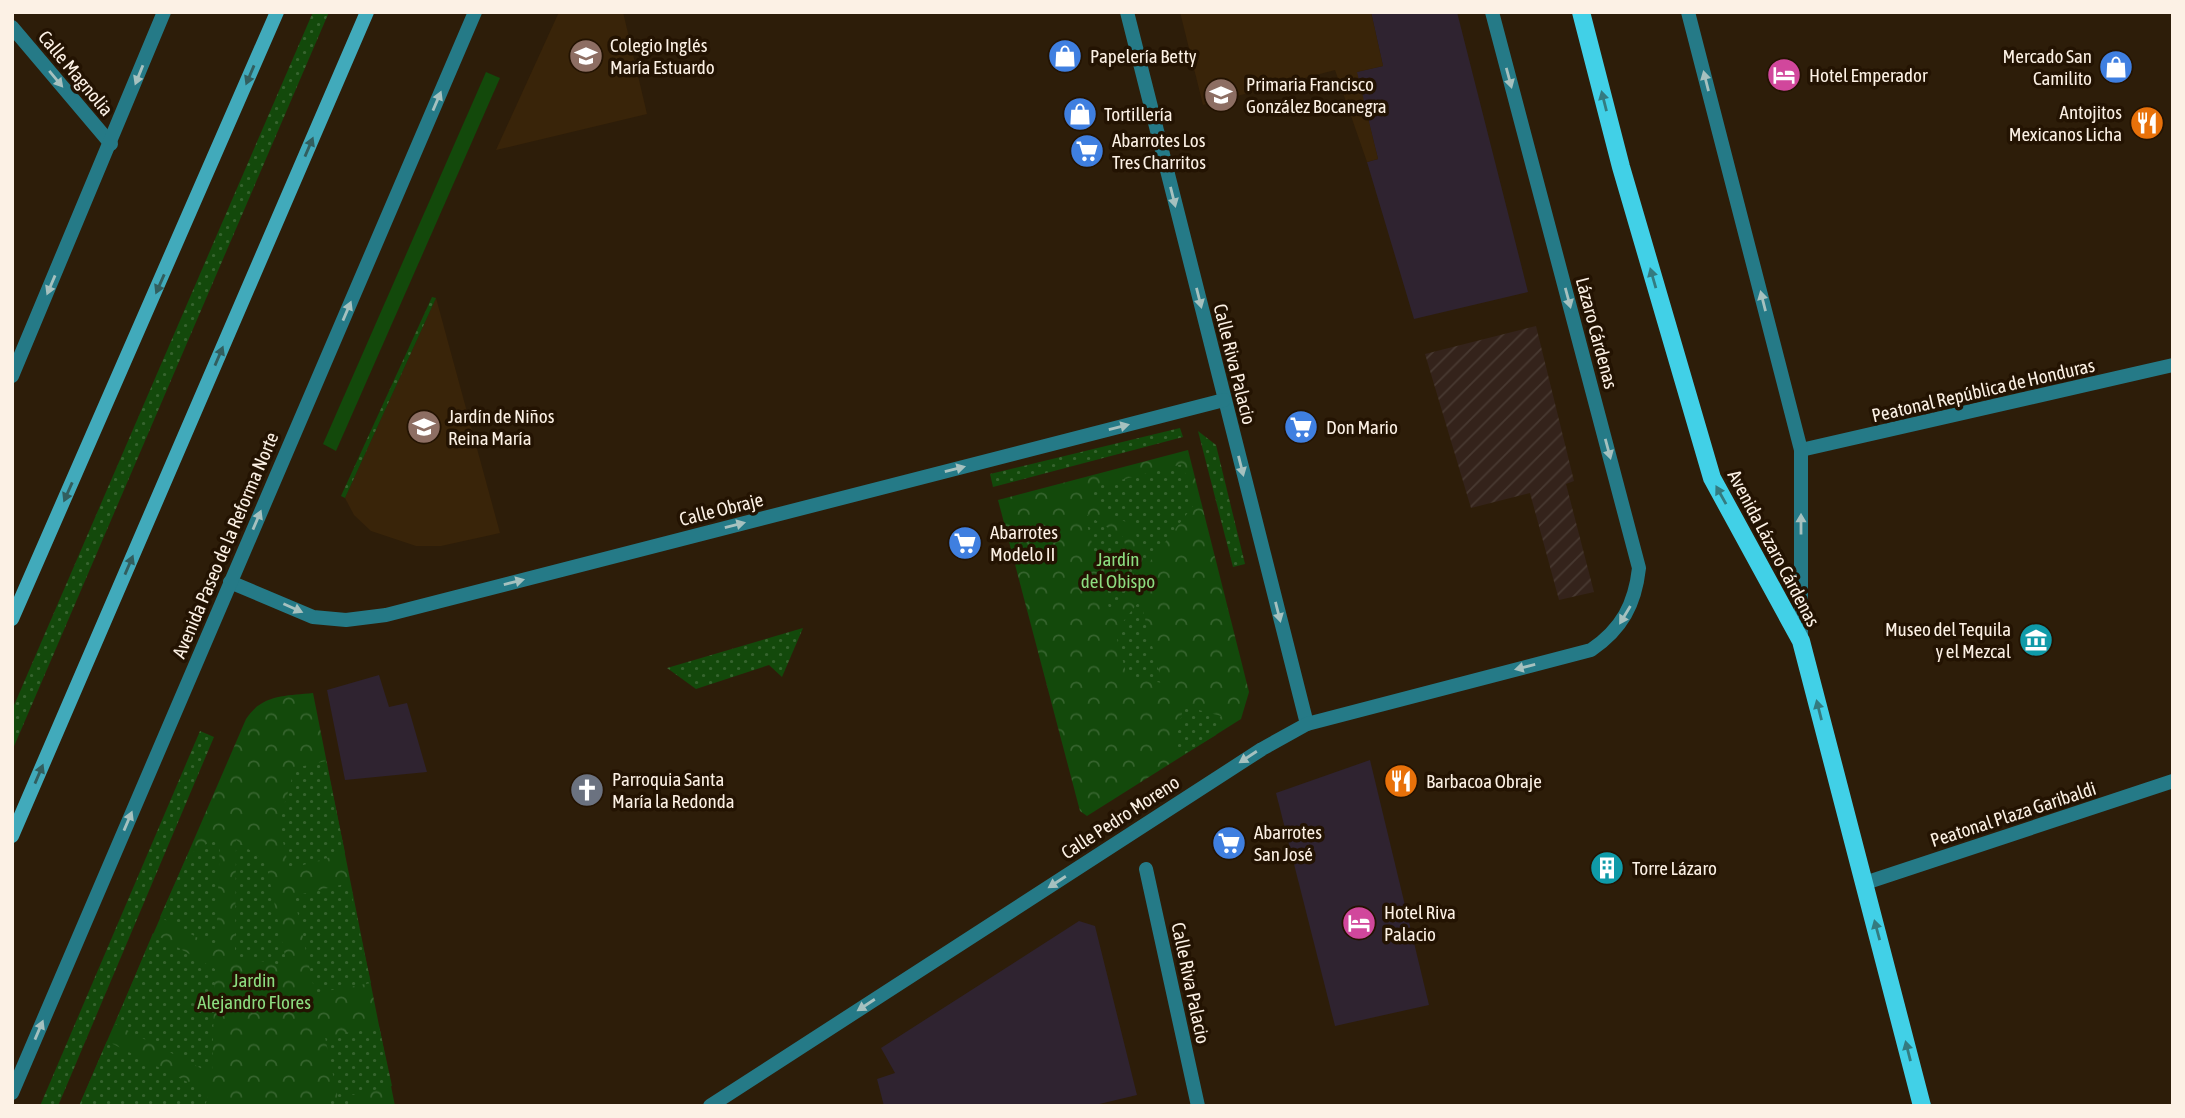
<svg xmlns="http://www.w3.org/2000/svg" width="2185" height="1118" viewBox="0 0 2185 1118" font-family="'Asap Condensed',sans-serif">
  <style>
    .commercial { fill: #2f2330 }
    .industrial { fill: url(#industrial-furrows) }
    .built { fill: #392409 }
    .grass { fill: #13490b }
    .park { fill: url(#park-crowns) }
    .garden { fill: url(#garden-dots) }
    .lines { fill: none; stroke-linecap: round; stroke-linejoin: round }
    .service { stroke: #257a87; stroke-width: 14 }
    .pedestrian { stroke: #257a87; stroke-width: 14 }
    .minor { stroke: #257a87; stroke-width: 14 }
    .tertiary { stroke: #257a87; stroke-width: 14 }
    .secondary { stroke: #41aabb; stroke-width: 14 }
    .primary { stroke: #41d0e7; stroke-width: 18 }
    .oneway { fill: #a6c1bf }
    .oneway2 { fill: #325e5e }
    .oneway3 { fill: #347b80 }
    .labels { text-anchor: middle; dominant-baseline: central; stroke-width: 7; stroke-linejoin: round; paint-order: stroke }
    .poi-label { font-size: 19px; fill: #fcf1e5; stroke: #231302; text-anchor: start }
    .street-label { font-size: 19px; fill: #fcf1e5; stroke: #231302 }
    .park-label { font-size: 19px; fill: #8cdd80; stroke: #231302 }
  </style>
  <defs>
    <pattern id="industrial-furrows" width="10" height="10" patternUnits="userSpaceOnUse" patternTransform="scale(1.75)"><rect width="10" height="10" fill="#34231b"/><path d="M-1 1l2-2M0 10L10 0M9 11l2-2" fill="none" stroke="#483931"/></pattern>
    <pattern id="park-crowns" width="20" height="18" patternUnits="userSpaceOnUse" patternTransform="scale(1.75)"><rect width="20" height="18" fill="#13490b"/><path d="M2 6a3 3 0 1 1 6 0M12 15a3 3 0 1 1 6 0" fill="none" stroke="#36642e"/></pattern>
    <pattern id="garden-dots" width="8" height="8" patternUnits="userSpaceOnUse" patternTransform="scale(1.75)"><rect width="8" height="8" fill="#13490b"/><path d="M2 2h.1M6 6h.1" fill="none" stroke="#36642e" stroke-width="1.8" stroke-linecap="round"/></pattern>
  </defs>
  <rect width="100%" height="100%" fill="#2d1d09"/>
  <g class="commercial">
    <polygon points="1371,12 1457,12 1528,292 1414,319 1367,162 1378,159 1356,72 1383,66"/>
    <polygon points="379,675 389,707 407,703 427,772 345,780 327,690"/>
    <polygon points="1370,760 1429,1005 1335,1026 1276,793"/>
    <polygon points="1079,921 1095,926 1137,1095 1091,1106 884,1106 877,1079 895,1073 881,1048"/>
  </g>
  <polygon class="industrial" points="1536,326 1574,481 1566,484 1594,592 1559,600 1530,493 1471,508 1425,354"/>
  <g class="built">
    <polygon points="559,12 623,12 647,114 496,150"/>
    <polygon points="1180,12 1371,12 1383,66 1357,72 1378,159 1367,162 1335,70 1203,105"/>
    <polygon points="436,298 500,533 441,546 416,546 371,531 354,515 345,498"/>
  </g>
  <polygon class="grass" points="486,72 500,78 336,451 323,444"/>
  <g class="park">
    <polygon points="1188,450 1249,692 1241,719 1087,816 1080,811 998,500"/>
    <path d="M 313,693 L 395,1106 L 79,1106 L 246,719 C 262,694 286,696 313,693 Z"/>
  </g>
  <g class="garden">
    <polygon points="313,12 329,12 12,751 12,710"/>
    <polygon points="432,297 436,298 345,498 341,496"/>
    <polygon points="1180,428 1183,437 993,487 990,474"/>
    <polygon points="1198,431 1216,445 1245,564 1233,567"/>
    <polygon points="1183,464 1193,506 1145,568 1134,527 1094,503 1090,488"/>
    <polygon points="1084,513 1123,537 1135,581 1110,612"/>
    <polygon points="1140,600 1162,683 1127,676 1115,632"/>
    <polygon points="803,628 782,677 769,665 696,689 667,668"/>
    <polygon points="1180,705 1221,716 1216,735 1178,758 1174,750 1182,713"/>
    <polygon points="200,731 214,737 58,1106 40,1106"/>
    <polygon points="326,761 345,853 289,869 279,823 295,768"/>
    <polygon points="218,837 220,839 216,948 160,917 187,856"/>
    <polygon points="236,840 266,862 287,966 235,956"/>
    <polygon points="349,883 371,983 315,993 294,896"/>
    <polygon points="153,933 215,969 212,1074 115,1024"/>
    <polygon points="379,1026 392,1086 348,1096 349,1104 330,1106 328,1100 338,1098 325,1037"/>
    <polygon points="107,1041 209,1093 205,1106 79,1106"/>
  </g>
  <g class="lines">
    <polyline class="service" points="1865,883 2173,781"/>
    <polyline class="pedestrian" points="1801,450 2173,365"/>
    <g class="minor">
      <polyline points="1127,12 1307,724"/>
      <polyline points="12,27 111,144"/>
      <polyline points="230,582 313,617 346,620 386,615 1224,400"/>
      <polyline points="1146,869 1198,1106"/>
      <path d="M 710,1106 L 1262,749 L 1307,724 L 1591,650 C 1622,629 1635,604 1639,568 L 1492,12"/>
    </g>
    <g class="tertiary">
      <polyline points="1688,12 1801,450 1801,640"/>
      <polyline points="12,376 164,12"/>
      <polyline points="12,1093 475,12"/>
    </g>
    <g class="secondary">
      <polyline points="12,619 277,12"/>
      <polyline points="12,836 367,12"/>
    </g>
    <polyline class="primary" points="1581,12 1621,167 1712,478 1801,641 1922,1106"/>
  </g>
  <defs><path id="oneway-solid" d="M-6-.8H1V-3.2L6.5 0L1 3.2V.8H-6Z" transform="scale(1.75)"/></defs>
  <g class="oneway">
    <use href="#oneway-solid" transform="translate(139 75) rotate(112)"/>
    <use href="#oneway-solid" transform="translate(1509 78) rotate(75)"/>
    <use href="#oneway-solid" transform="translate(56 79) rotate(50)"/>
    <use href="#oneway-solid" transform="translate(1706 81) rotate(-104)"/>
    <use href="#oneway-solid" transform="translate(437 101) rotate(-67)"/>
    <use href="#oneway-solid" transform="translate(1173 197) rotate(76)"/>
    <use href="#oneway-solid" transform="translate(51 285) rotate(113)"/>
    <use href="#oneway-solid" transform="translate(1199 298) rotate(76)"/>
    <use href="#oneway-solid" transform="translate(1568 298) rotate(75)"/>
    <use href="#oneway-solid" transform="translate(1763 301) rotate(-104)"/>
    <use href="#oneway-solid" transform="translate(347 311) rotate(-67)"/>
    <use href="#oneway-solid" transform="translate(1119 427) rotate(-14)"/>
    <use href="#oneway-solid" transform="translate(1608 449) rotate(75)"/>
    <use href="#oneway-solid" transform="translate(1241 466) rotate(76)"/>
    <use href="#oneway-solid" transform="translate(955 469) rotate(-14)"/>
    <use href="#oneway-solid" transform="translate(257 520) rotate(-67)"/>
    <use href="#oneway-solid" transform="translate(1801 524) rotate(-90)"/>
    <use href="#oneway-solid" transform="translate(735 525) rotate(-14)"/>
    <use href="#oneway-solid" transform="translate(514 582) rotate(-14)"/>
    <use href="#oneway-solid" transform="translate(293 608) rotate(24)"/>
    <use href="#oneway-solid" transform="translate(1278 612) rotate(76)"/>
    <use href="#oneway-solid" transform="translate(1625 615) rotate(121)"/>
    <use href="#oneway-solid" transform="translate(1525 667) rotate(166)"/>
    <use href="#oneway-solid" transform="translate(1248 757) rotate(147)"/>
    <use href="#oneway-solid" transform="translate(128 821) rotate(-67)"/>
    <use href="#oneway-solid" transform="translate(1057 882) rotate(147)"/>
    <use href="#oneway-solid" transform="translate(866 1005) rotate(147)"/>
    <use href="#oneway-solid" transform="translate(39 1030) rotate(-67)"/>
  </g>
  <g class="oneway2">
    <use href="#oneway-solid" transform="translate(250 75) rotate(113)"/>
    <use href="#oneway-solid" transform="translate(309 147) rotate(-67)"/>
    <use href="#oneway-solid" transform="translate(160 284) rotate(114)"/>
    <use href="#oneway-solid" transform="translate(219 356) rotate(-67)"/>
    <use href="#oneway-solid" transform="translate(68 492) rotate(114)"/>
    <use href="#oneway-solid" transform="translate(129 565) rotate(-67)"/>
    <use href="#oneway-solid" transform="translate(39 774) rotate(-67)"/>
  </g>
  <g class="oneway3">
    <use href="#oneway-solid" transform="translate(1604 101) rotate(-104)"/>
    <use href="#oneway-solid" transform="translate(1653 278) rotate(-106)"/>
    <use href="#oneway-solid" transform="translate(1721 495) rotate(-119)"/>
    <use href="#oneway-solid" transform="translate(1819 710) rotate(-104)"/>
    <use href="#oneway-solid" transform="translate(1877 930) rotate(-105)"/>
    <use href="#oneway-solid" transform="translate(1908 1051) rotate(-104)"/>
  </g>
  <defs>
    <g id="school-disc" transform="scale(1.75)"><circle r="9.5" fill="#8d6e63" stroke="#231302"/><path d="M0-5L7-2L0 1L-7-2ZM-4 1L0 2.5L4 1V4Q0 6-4 4Z" fill="#fff"/></g>
    <g id="shop-disc" transform="scale(1.75)"><circle r="9.5" fill="#3f7fe0" stroke="#231302"/><path d="M-5-2.5h2.3a2.7 3.5 0 0 1 5.4 0H5L5.5 6h-11ZM-1.5-2.5h3a1.5 2.3 0 0 0-3 0Z" fill="#fff"/></g>
    <g id="hotel-disc" transform="scale(1.75)"><circle r="9.5" fill="#d1479c" stroke="#231302"/><path d="M-6-4.5h1.5V1H6V5H4.5V3h-9V5H-6ZM-4 0a1.8 1.8 0 1 1 3.6 0ZM.5 0V-2.5h3Q6-2.5 6 0Z" fill="#fff"/></g>
    <g id="restaurant-disc" transform="scale(1.75)"><circle r="9.5" fill="#e8710a" stroke="#231302"/><path d="M-5-6h1v4h1v-4h1v4h1v-4h1v5L-1.5 .5V6h-2V.5L-5-1ZM5-6V6H3V1.5H1.5Q1.5-4 5-6Z" fill="#fff"/></g>
    <g id="supermarket-disc" transform="scale(1.75)"><circle r="9.5" fill="#3f7fe0" stroke="#231302"/><path d="M-6-5.5h2.5l.6 2H6L4.5 2H-2.5L-4.4-4H-6ZM-1.5 3.2a1.3 1.3 0 1 0 .1 0ZM3 3.2a1.3 1.3 0 1 0 .1 0Z" fill="#fff"/></g>
    <g id="museum-disc" transform="scale(1.75)"><circle r="9.5" fill="#0f9aa8" stroke="#231302"/><path d="M0-6L6-3V-2H-6V-3ZM-5-1h2V3h-2ZM-1-1h2V3h-2ZM3-1h2V3H3ZM-6 4H6V6H-6Z" fill="#fff"/></g>
    <g id="church-disc" transform="scale(1.75)"><circle r="9.5" fill="#6b7280" stroke="#231302"/><path d="M-1.2-6h2.4v3.5h3.3v2.4h-3.3V6h-2.4V-.1h-3.3v-2.4h3.3Z" fill="#fff"/></g>
    <g id="building-disc" transform="scale(1.75)"><circle r="9.5" fill="#0f9aa8" stroke="#231302"/><path d="M-4-6H4V6H1V3H-1V6H-4ZM-2.5-4.3h1.7v1.8h-1.7ZM.8-4.3h1.7v1.8H.8ZM-2.5-1h1.7V.8h-1.7ZM.8-1h1.7V.8H.8Z" fill="#fff"/></g>
  </defs>
  <g fill-rule="evenodd">
    <use href="#school-disc" x="586" y="56"/>
    <use href="#shop-disc" x="1065" y="56"/>
    <use href="#shop-disc" x="2116" y="67"/>
    <use href="#hotel-disc" x="1784" y="75"/>
    <use href="#school-disc" x="1221" y="95"/>
    <use href="#shop-disc" x="1080" y="114"/>
    <use href="#restaurant-disc" x="2147" y="123"/>
    <use href="#supermarket-disc" x="1087" y="151"/>
    <use href="#school-disc" x="424" y="427"/>
    <use href="#supermarket-disc" x="1301" y="427"/>
    <use href="#supermarket-disc" x="965" y="543"/>
    <use href="#museum-disc" x="2036" y="640"/>
    <use href="#restaurant-disc" x="1401" y="781"/>
    <use href="#church-disc" x="587" y="790"/>
    <use href="#supermarket-disc" x="1229" y="843"/>
    <use href="#building-disc" x="1607" y="868"/>
    <use href="#hotel-disc" x="1359" y="923"/>
  </g>
  <g class="labels">
    <g class="poi-label">
      <text x="610" y="45">Colegio Inglés<tspan x="610" dy="22">María Estuardo</tspan></text>
      <text x="1090" y="56">Papelería Betty</text>
      <text x="2092" y="56" text-anchor="end">Mercado San<tspan x="2092" dy="22">Camilito</tspan></text>
      <text x="1809" y="75">Hotel Emperador</text>
      <text x="1246" y="84">Primaria Francisco<tspan x="1246" dy="22">González Bocanegra</tspan></text>
      <text x="2122" y="112" text-anchor="end">Antojitos<tspan x="2122" dy="22">Mexicanos Licha</tspan></text>
      <text x="1104" y="114">Tortillería</text>
      <text x="1112" y="140">Abarrotes Los<tspan x="1112" dy="22">Tres Charritos</tspan></text>
      <text x="448" y="416">Jardín de Niños<tspan x="448" dy="22">Reina María</tspan></text>
      <text x="1326" y="427">Don Mario</text>
      <text x="990" y="532">Abarrotes<tspan x="990" dy="22">Modelo II</tspan></text>
      <text x="2011" y="629" text-anchor="end">Museo del Tequila<tspan x="2011" dy="22">y el Mezcal</tspan></text>
      <text x="612" y="779">Parroquia Santa<tspan x="612" dy="22">María la Redonda</tspan></text>
      <text x="1426" y="781">Barbacoa Obraje</text>
      <text x="1254" y="832">Abarrotes<tspan x="1254" dy="22">San José</tspan></text>
      <text x="1632" y="868">Torre Lázaro</text>
      <text x="1384" y="912">Hotel Riva<tspan x="1384" dy="22">Palacio</tspan></text>
    </g>
    <g class="street-label">
      <text transform="translate(76 73) rotate(50)">Calle Magnolia</text>
      <text transform="translate(1597 333) rotate(75)">Lázaro Cárdenas</text>
      <text transform="translate(1235 364) rotate(76)">Calle Riva Palacio</text>
      <text transform="translate(1983 390) rotate(-13)">Peatonal República de Honduras</text>
      <text transform="translate(721 509) rotate(-14)">Calle Obraje</text>
      <text transform="translate(225 545) rotate(-67)">Avenida Paseo de la Reforma Norte</text>
      <text transform="translate(1774 548) rotate(62)">Avenida Lázaro Cárdenas</text>
      <text transform="translate(2013 814) rotate(-18)">Peatonal Plaza Garibaldi</text>
      <text transform="translate(1120 817) rotate(-33)">Calle Pedro Moreno</text>
      <text transform="translate(1191 983) rotate(78)">Calle Riva Palacio</text>
    </g>
    <g class="park-label">
      <text x="1118" y="559">Jardín<tspan x="1118" dy="22">del Obispo</tspan></text>
      <text x="254" y="980">Jardin<tspan x="254" dy="22">Alejandro Flores</tspan></text>
    </g>
  </g>
  <rect width="2185" height="1118" fill="none" stroke="#fcf1e5" stroke-width="28"/>
</svg>
